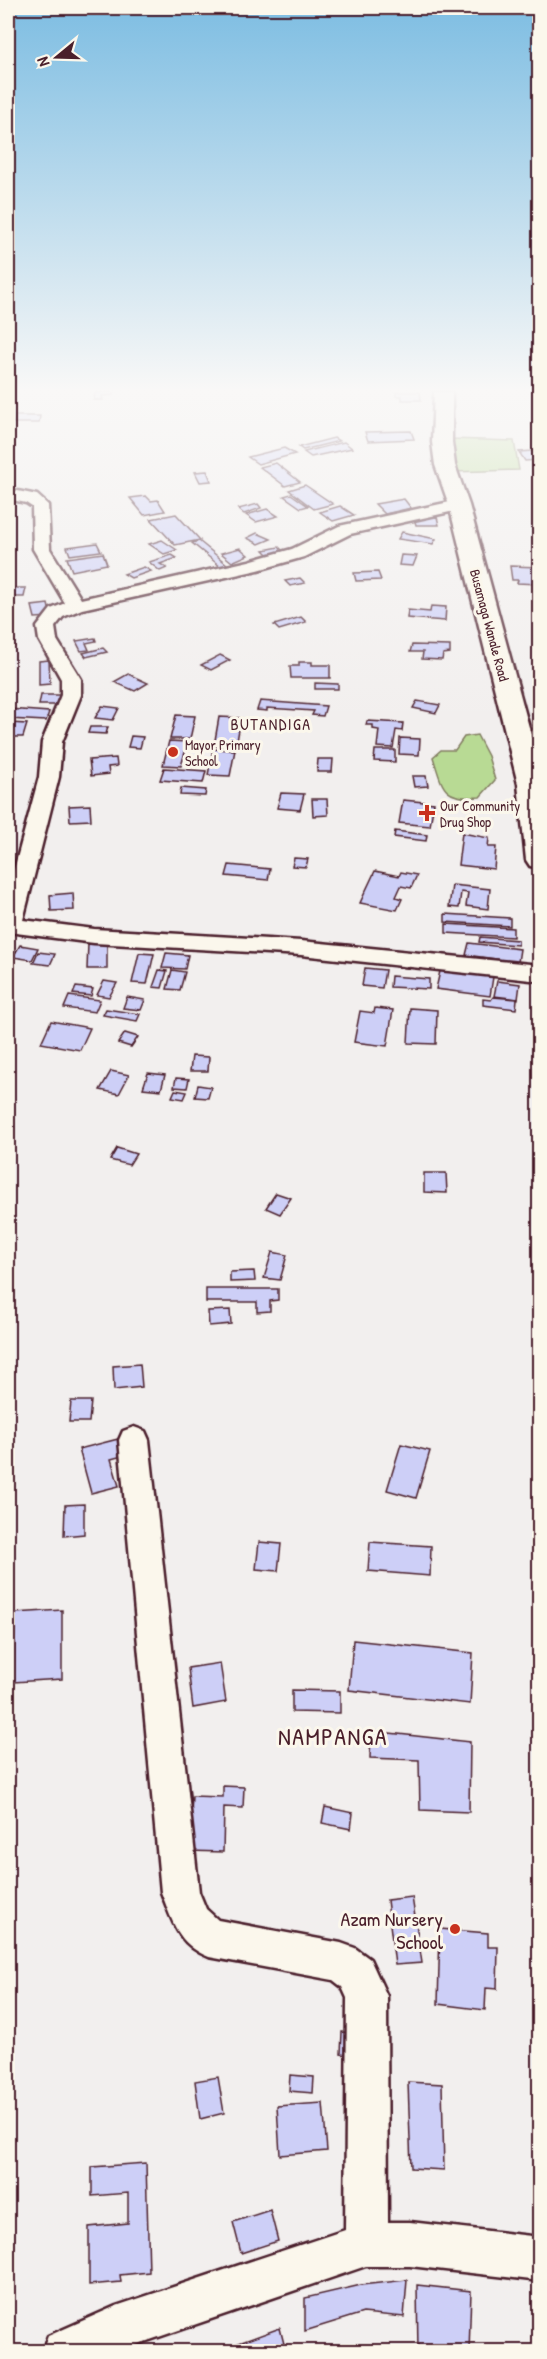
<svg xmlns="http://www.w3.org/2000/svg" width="547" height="2359" viewBox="0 0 547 2359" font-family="'Patrick Hand',sans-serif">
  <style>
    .green { fill: #b8da94; stroke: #817c60; stroke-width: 1.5 }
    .building { fill: #cdcff7; stroke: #4a1f2b; stroke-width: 1.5 }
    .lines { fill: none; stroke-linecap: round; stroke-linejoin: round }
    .street-casing { stroke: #4a1f2b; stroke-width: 5 }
    .secondary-casing { stroke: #4a1f2b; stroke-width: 5 }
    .street { fill: #fbf7ec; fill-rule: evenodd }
    .secondary { fill: #fbf7ec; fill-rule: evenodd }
    .poi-dot { fill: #c8321e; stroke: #fbf7ec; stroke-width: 2 }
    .labels { text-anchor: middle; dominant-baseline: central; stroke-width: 6; stroke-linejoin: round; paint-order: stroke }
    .far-street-label { font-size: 14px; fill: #4a1f2b; stroke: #fbf7ec }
    .far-poi-label { font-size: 14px; fill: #4a1f2b; stroke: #fbf7ec; text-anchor: start }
    .far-quarter-label { font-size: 16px; letter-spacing: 1.5px; fill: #4a1f2b; stroke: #fbf7ec }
    .near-poi-label { font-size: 20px; fill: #4a1f2b; stroke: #fbf7ec; text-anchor: end }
    .near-quarter-label { font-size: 24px; letter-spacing: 1.5px; fill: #4a1f2b; stroke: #fbf7ec }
  </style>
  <rect width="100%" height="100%" fill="#f2efee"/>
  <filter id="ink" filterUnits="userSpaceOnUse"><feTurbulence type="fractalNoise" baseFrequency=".0167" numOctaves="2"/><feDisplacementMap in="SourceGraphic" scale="12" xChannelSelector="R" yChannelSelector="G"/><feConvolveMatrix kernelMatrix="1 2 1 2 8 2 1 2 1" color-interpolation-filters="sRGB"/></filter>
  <g filter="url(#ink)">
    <g class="green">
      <polygon points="450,439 514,441 519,470 452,472"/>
      <path d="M 477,735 L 488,756 L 495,780 L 480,797 C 443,800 443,789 433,757 L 441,750 L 455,750 L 464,737 Z"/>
    </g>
    <g class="building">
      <polygon points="113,392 113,395 102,396 103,400 94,400 95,393"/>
      <polygon points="396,392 420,392 421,400 402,400 402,396 396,396"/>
      <polygon points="15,416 40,416 39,423 14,423"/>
      <polygon points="411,431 414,439 368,441 365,432"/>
      <polygon points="334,438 339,441 303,450 299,447"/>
      <polygon points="344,442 352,448 311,457 304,452"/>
      <polygon points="284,448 295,454 258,464 248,457"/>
      <polygon points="532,451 538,460 525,461 519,452"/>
      <polygon points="276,463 300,482 285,486 260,467"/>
      <polygon points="207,471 211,481 200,482 195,472"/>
      <polygon points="305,485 333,504 314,509 289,490"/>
      <polygon points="291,494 308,506 301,508 284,496"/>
      <polygon points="146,496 151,501 158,500 165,511 144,515 130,498"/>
      <polygon points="404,499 411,508 385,514 375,504"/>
      <polygon points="258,504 261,508 244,514 238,509"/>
      <polygon points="340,506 354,515 333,521 320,512"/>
      <polygon points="267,509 278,516 256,522 246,515"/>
      <polygon points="176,514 200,540 175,545 151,519"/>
      <polygon points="437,517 439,525 416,525 414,518"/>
      <polygon points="402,532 436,539 433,544 398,539"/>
      <polygon points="257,533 271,539 259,544 247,538"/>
      <polygon points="162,540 177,550 164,554 149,544"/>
      <polygon points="199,541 228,565 221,567 192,543"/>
      <polygon points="97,543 101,551 70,555 67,547"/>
      <polygon points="279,547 284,552 269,555 264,550"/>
      <polygon points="240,548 248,555 232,562 221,553"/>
      <polygon points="103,553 107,564 72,571 67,558"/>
      <polygon points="172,555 177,558 160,564 167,568 160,571 149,562"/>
      <polygon points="401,555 417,556 413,566 399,565"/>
      <polygon points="510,566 540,567 540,584 517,583 518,580 512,580"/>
      <polygon points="144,567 151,571 131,578 124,574"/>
      <polygon points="378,572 381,580 356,581 354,573"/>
      <polygon points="300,578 305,583 290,586 285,581"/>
      <polygon points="8,588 26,588 24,597 8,597"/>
      <polygon points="48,604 51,617 35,618 32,606"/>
      <polygon points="431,606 446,607 445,621 407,618 408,610 430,612"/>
      <polygon points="301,617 306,622 279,630 274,625"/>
      <polygon points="95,638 96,641 86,643 89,650 81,651 76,641"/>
      <polygon points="412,645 450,646 450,653 443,654 442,660 422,659 423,652 410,652"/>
      <polygon points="103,648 107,652 86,657 83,653"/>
      <polygon points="220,655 230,660 211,670 201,665"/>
      <polygon points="49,660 50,684 39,685 39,661"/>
      <polygon points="299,662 312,662 312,665 330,665 330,678 291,678 290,666 299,666"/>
      <polygon points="128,674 148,683 135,691 114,682"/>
      <polygon points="315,683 338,684 338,689 315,689"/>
      <polygon points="41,695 63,695 60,705 39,705"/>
      <polygon points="260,701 326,706 323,716 312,715 314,711 267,708 267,711 257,710"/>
      <polygon points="417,701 440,705 436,713 413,708"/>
      <polygon points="102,706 119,708 113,720 95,718"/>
      <polygon points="8,709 49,712 46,721 8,719"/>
      <polygon points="176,715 195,716 190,739 170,739"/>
      <polygon points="219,717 241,718 236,747 214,746"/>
      <polygon points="367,721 403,723 402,731 396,730 393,748 377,747 379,730 373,729 373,725 366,725"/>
      <polygon points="9,723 27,724 23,737 8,737"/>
      <polygon points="90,727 108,727 106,734 88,733"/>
      <polygon points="131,736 143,737 140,748 128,747"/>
      <polygon points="400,738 420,739 419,755 399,754"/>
      <polygon points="169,741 188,742 181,766 163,765"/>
      <polygon points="213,749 235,750 230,776 208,775"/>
      <polygon points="375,750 395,750 395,762 374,761"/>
      <polygon points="116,758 117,766 108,767 109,774 91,776 89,760"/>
      <polygon points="318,759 333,759 332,772 317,772"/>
      <polygon points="164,768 206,771 203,783 160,780"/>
      <polygon points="412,776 426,776 428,786 414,787"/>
      <polygon points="181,788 206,790 205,796 180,795"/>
      <polygon points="281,793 304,794 300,810 277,808"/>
      <polygon points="312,799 327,799 328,815 313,816"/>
      <polygon points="403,800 434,803 430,826 399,823"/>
      <polygon points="90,805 91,820 70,821 69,806"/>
      <polygon points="395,831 427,835 426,841 394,837"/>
      <polygon points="462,833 489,838 488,847 496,847 494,869 458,865"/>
      <polygon points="294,858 308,859 306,867 292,866"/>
      <polygon points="229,865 270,869 268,880 226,876"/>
      <polygon points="375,871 399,876 401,872 417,875 411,888 401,886 396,897 402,899 397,910 360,903"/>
      <polygon points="452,885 490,889 488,909 466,906 468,893 461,892 459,908 449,907"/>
      <polygon points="73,893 74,910 51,911 50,895"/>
      <polygon points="445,914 510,918 510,926 445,922"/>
      <polygon points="446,924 513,928 513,937 446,933"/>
      <polygon points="480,937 518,940 518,945 479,942"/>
      <polygon points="469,943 520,949 518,962 466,955"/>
      <polygon points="88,944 107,944 107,969 87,969"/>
      <polygon points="20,945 38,948 32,960 13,957"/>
      <polygon points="38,952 55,954 50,965 33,963"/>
      <polygon points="139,953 154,954 147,984 132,983"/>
      <polygon points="166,953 188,955 185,969 162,968"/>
      <polygon points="365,968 385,970 382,988 362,986"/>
      <polygon points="159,970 167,971 162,988 153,987"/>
      <polygon points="172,970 185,972 180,990 167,989"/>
      <polygon points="440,971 493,977 490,996 436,989"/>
      <polygon points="391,976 429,979 429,989 390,987"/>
      <polygon points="104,981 117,983 109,997 97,995"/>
      <polygon points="497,981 520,984 518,999 494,996"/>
      <polygon points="76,987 93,989 91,996 73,994"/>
      <polygon points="69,996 100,1000 95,1012 64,1008"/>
      <polygon points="127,997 145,1000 141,1010 123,1008"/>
      <polygon points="493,997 517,999 516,1009 483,1005 483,999 491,1000"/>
      <polygon points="375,1008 393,1010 387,1046 354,1042 360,1011 374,1013"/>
      <polygon points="410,1008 437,1010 436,1044 408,1043"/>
      <polygon points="106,1009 140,1014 137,1021 103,1015"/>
      <polygon points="51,1021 90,1028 80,1050 41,1043"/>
      <polygon points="125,1033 138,1037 131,1047 118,1043"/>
      <polygon points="192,1056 209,1057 208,1071 190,1071"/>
      <polygon points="111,1071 129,1075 119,1094 100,1090"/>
      <polygon points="148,1073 165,1075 161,1090 143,1088"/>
      <polygon points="176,1078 189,1079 187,1088 174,1087"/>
      <polygon points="198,1085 211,1087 208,1098 195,1097"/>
      <polygon points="175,1090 187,1092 184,1099 172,1097"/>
      <polygon points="117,1148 136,1154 129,1165 110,1160"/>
      <polygon points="424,1173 446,1173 447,1193 424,1192"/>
      <polygon points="276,1193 291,1198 280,1214 266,1208"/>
      <polygon points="272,1252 287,1255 280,1280 264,1278"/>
      <polygon points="254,1271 255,1281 230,1282 230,1272"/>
      <polygon points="206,1289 278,1289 278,1300 270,1301 270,1311 257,1312 257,1302 206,1302"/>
      <polygon points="230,1310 231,1324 209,1326 208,1311"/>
      <polygon points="140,1364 142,1387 114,1390 113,1366"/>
      <polygon points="71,1401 91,1401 89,1422 69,1422"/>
      <polygon points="122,1438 126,1455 111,1459 119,1486 91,1493 79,1449"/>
      <polygon points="401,1444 430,1451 416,1498 387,1490"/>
      <polygon points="84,1504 84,1534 64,1536 65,1505"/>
      <polygon points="259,1542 281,1544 278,1571 256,1569"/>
      <polygon points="370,1542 431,1546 430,1576 368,1571"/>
      <polygon points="62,1610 62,1679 13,1682 15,1613"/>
      <polygon points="353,1640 473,1653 470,1704 349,1690"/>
      <polygon points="220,1663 226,1702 193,1708 188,1668"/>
      <polygon points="292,1690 340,1691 340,1713 292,1712"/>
      <polygon points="371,1731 470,1742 469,1812 420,1810 419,1760 370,1758"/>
      <polygon points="223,1786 244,1787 243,1808 224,1807 223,1852 189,1851 192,1796 223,1797"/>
      <polygon points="325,1807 353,1813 351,1829 322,1823"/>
      <polygon points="412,1897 422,1963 395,1965 387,1900"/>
      <polygon points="440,1929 488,1933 488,1947 498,1947 497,1989 486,1988 485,2010 438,2004"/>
      <polygon points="342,2032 355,2033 355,2056 341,2054"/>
      <polygon points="290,2075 314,2077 313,2093 289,2091"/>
      <polygon points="218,2077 224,2113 200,2119 195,2081"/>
      <polygon points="408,2082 442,2084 444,2170 411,2168"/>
      <polygon points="323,2103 327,2151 280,2155 277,2106"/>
      <polygon points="146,2163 149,2272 120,2275 121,2282 89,2285 89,2227 128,2223 128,2193 92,2196 92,2167"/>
      <polygon points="270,2210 278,2241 241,2253 233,2222"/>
      <polygon points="407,2280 404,2317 363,2313 305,2331 305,2298 361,2285"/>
      <polygon points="417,2285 471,2291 469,2352 418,2352"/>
      <polygon points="280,2328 286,2352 214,2352"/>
    </g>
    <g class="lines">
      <g class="street-casing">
        <g id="street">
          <polygon points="8,489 37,495 48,505 50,549 81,599 249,561 292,549 339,526 459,500 467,505 459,510 350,534 304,557 258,570 82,609 63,617 55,627 57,640 81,679 81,695 62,742 59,777 23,920 94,929 301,941 540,965 540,981 301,955 94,943 8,932 8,892 39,777 42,742 61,695 61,679 39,640 37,627 51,609 65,603 33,549 32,507 26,503 8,499"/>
          <path d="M 134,1427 L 145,1431 L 149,1440 L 199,1892 L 206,1909 L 218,1920 L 341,1943 L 355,1948 L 370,1959 L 387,1996 L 388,2222 L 410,2222 L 540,2237 L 540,2281 L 410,2266 L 366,2266 L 115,2352 L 42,2352 L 48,2336 L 116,2306 L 345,2230 L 347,1998 L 342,1987 L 333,1980 L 209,1957 C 177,1944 173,1922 161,1892 L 119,1440 L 123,1431 Z"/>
        </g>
      </g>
      <g class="secondary-casing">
        <polygon id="secondary" points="434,392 452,392 452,442 455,465 469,505 540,768 540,868 530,866 526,860 518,784 449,505 435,465 432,442"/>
      </g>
      <use href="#street" class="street"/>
      <use href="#secondary" class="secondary"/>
    </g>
  </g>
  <linearGradient id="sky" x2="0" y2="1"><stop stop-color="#7dbde2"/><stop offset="0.54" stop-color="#f9f8f7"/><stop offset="1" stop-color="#f9f8f7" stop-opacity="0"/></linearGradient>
  <rect width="547" height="722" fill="url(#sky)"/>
  <g class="poi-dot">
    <circle cx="173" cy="752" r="6"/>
    <path d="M424 804h6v6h6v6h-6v6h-6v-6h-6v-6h6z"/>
    <circle cx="455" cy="1929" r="6"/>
  </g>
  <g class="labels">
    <g class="far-street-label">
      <text transform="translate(490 625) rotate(75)">Busamaga Wanale Road</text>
    </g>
    <g class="far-poi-label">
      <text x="185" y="744">Mayor Primary<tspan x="185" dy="16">School</tspan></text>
      <text x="440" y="805">Our Community<tspan x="440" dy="16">Drug Shop</tspan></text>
    </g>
    <g class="far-quarter-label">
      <text x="271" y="724">BUTANDIGA</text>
    </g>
    <g class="near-poi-label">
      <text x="443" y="1918">Azam Nursery<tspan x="443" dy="23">School</tspan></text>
    </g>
    <g class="near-quarter-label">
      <text x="333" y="1736">NAMPANGA</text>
    </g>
  </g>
  <rect width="547" height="2359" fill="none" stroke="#fbf7ec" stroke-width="30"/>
  <rect x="15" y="15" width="517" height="2329" fill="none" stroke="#4a1f2b" stroke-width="2" filter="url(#ink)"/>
  <g transform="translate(57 57) rotate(251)" stroke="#fbf7ec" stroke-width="4.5" paint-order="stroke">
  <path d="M0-4.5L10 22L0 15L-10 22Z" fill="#4a1f2b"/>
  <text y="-9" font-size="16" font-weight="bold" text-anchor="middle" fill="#4a1f2b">N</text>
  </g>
</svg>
